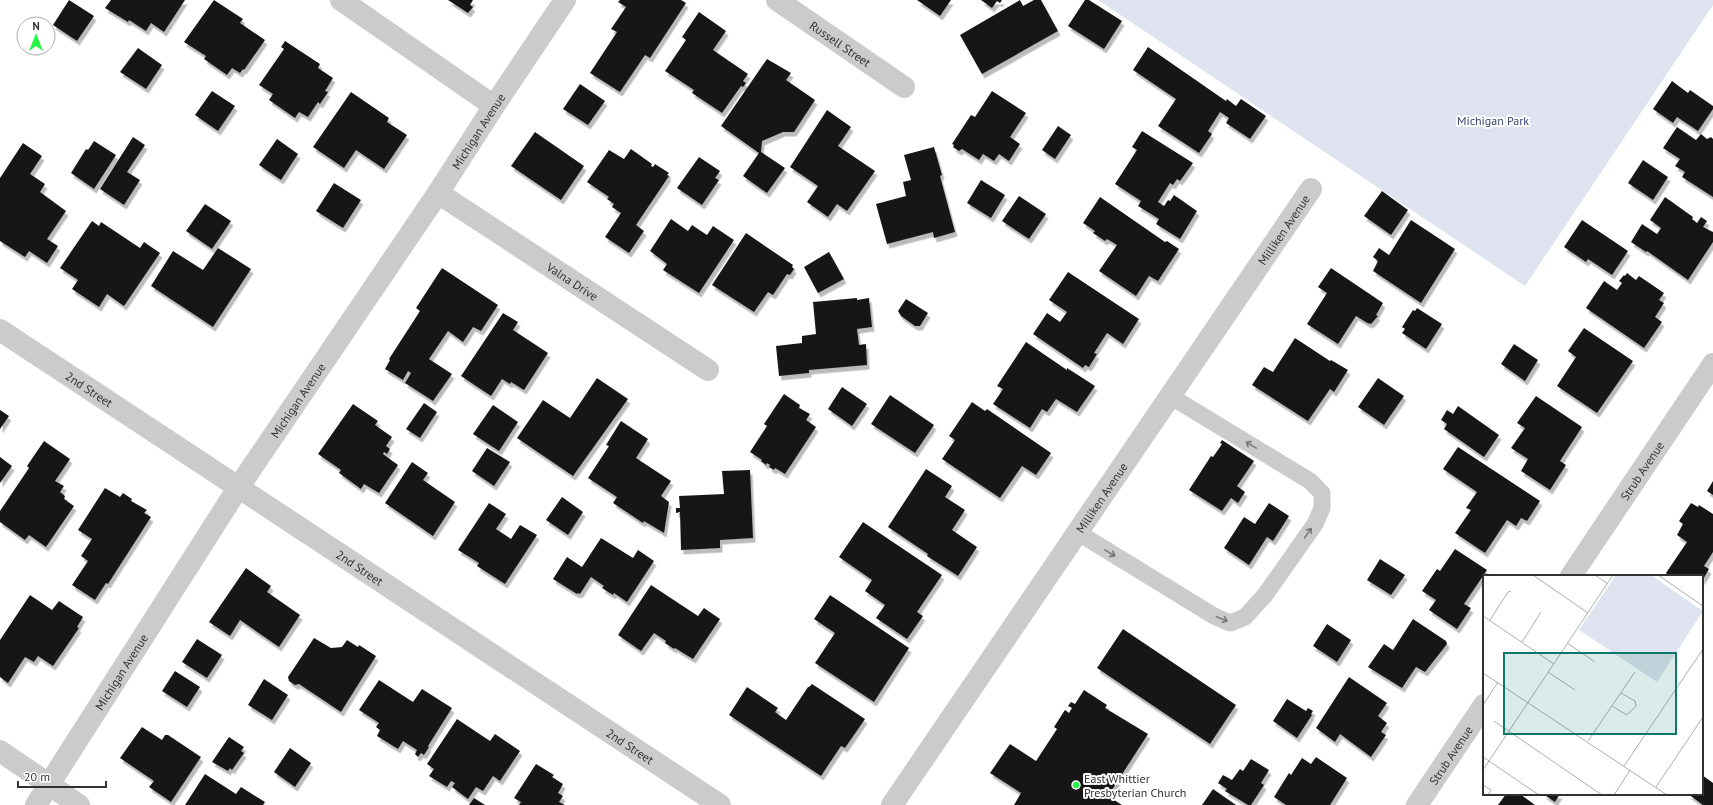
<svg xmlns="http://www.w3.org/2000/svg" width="1713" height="805" viewBox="0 0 1713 805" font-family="'PT Sans',sans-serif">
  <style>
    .green { fill: #dee3ef }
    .building { fill: #181818; filter: url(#shadow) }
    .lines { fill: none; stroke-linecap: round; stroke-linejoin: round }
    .service { stroke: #cbcbcb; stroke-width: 17 }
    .minor { stroke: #cbcbcb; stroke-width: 22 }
    .oneway { stroke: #767676 }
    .poi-dot { fill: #26f547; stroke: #fff; stroke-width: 1.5 }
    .labels { text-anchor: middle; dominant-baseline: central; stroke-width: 4; stroke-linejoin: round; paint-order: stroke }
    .street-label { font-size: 12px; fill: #313131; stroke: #fff }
    .park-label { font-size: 12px; fill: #394772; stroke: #fff }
    .poi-label { font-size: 12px; fill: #313131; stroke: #fff; text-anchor: start }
    .inset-road { fill: none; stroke: #adadad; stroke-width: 1 }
    .view { fill: #0f766e; fill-opacity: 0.15; stroke: #0f766e; stroke-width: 2 }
    .inset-edge { fill: none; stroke: #313131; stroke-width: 2 }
  </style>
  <defs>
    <filter id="shadow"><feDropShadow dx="2.5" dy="4.5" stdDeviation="0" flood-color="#0004"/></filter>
  </defs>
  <rect width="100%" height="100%" fill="#fff"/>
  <polygon class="green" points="1098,0 1713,0 1713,5 1525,286"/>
  <g class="building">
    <polygon points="69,0 94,16 77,41 53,25"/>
    <polygon points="111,0 185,0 164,32 151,23 146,31 129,20 128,22 105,8"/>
    <polygon points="214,0 243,19 240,23 265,40 244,70 243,69 240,73 232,68 227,75 204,59 206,56 184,42"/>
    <polygon points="448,0 473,0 470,5 473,7 468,13"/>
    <polygon points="620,0 681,0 686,3 650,58 645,55 620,92 590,73 617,32 611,29 626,7 618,2"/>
    <polygon points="917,0 951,0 940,16"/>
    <polygon points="981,0 1002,0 1000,3 997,1 992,8"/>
    <polygon points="1020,0 1023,6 1034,0 1041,0 1058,31 982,74 960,35"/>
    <polygon points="1085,0 1089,0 1122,21 1104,49 1068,26"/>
    <polygon points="699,12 726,31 713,50 748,74 743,81 746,83 743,87 741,86 722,113 692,93 694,90 665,71 686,40 682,37"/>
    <polygon points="285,41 320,64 318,68 333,78 325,91 328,92 320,104 318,102 308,117 299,112 295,118 269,100 273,94 259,85 284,49 281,47"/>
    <polygon points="1148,47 1226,101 1227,99 1236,106 1241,99 1266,116 1250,139 1226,123 1229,118 1220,112 1208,131 1212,134 1199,153 1158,126 1176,99 1133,70"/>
    <polygon points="138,48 162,65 146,89 120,72"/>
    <polygon points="767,59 791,73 786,80 815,100 794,132 783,132 762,141 761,152 785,168 767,193 743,176 759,153 721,126"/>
    <polygon points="1672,81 1688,93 1690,90 1713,106 1713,109 1698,131 1677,117 1673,123 1653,109"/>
    <polygon points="580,84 605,101 588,125 563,109"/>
    <polygon points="212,91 235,106 218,131 195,115"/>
    <polygon points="992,91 1026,113 1010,137 1020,144 1009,161 999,154 994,161 983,154 979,160 962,149 959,151 953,147 954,145 952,144 971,115 975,117"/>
    <polygon points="351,92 389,118 387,122 407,135 384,169 356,150 344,168 313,147"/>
    <polygon points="827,110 851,127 838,146 875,171 847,211 837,204 828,217 807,202 818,186 790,167"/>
    <polygon points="1058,126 1071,135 1055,159 1042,150"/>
    <polygon points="1677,127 1696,140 1701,134 1707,139 1711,137 1713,139 1713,197 1682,177 1685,172 1675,166 1680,159 1663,148"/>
    <polygon points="1142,131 1193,163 1180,181 1177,179 1173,185 1170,183 1158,202 1164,206 1168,200 1170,201 1174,195 1197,211 1180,239 1156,224 1159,219 1138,206 1141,201 1115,184 1137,150 1132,147"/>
    <polygon points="535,132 584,166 561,200 511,166"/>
    <polygon points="133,137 145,145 127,172 140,180 124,205 100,189"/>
    <polygon points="277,139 298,154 281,180 259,165"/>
    <polygon points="94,141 116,155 94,189 71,173 86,149 88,150"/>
    <polygon points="23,143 42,156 30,174 45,184 40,192 66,211 47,239 58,246 47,263 29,251 25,257 0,241 0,178"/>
    <polygon points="934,147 942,175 940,176 955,232 934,238 933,232 887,244 876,204 906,196 903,182 911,180 904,155"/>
    <polygon points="631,149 652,164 651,166 653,167 655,164 669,173 667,175 669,176 636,225 644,231 629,253 605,237 621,213 612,207 614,204 607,199 609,197 587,182 609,150 624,159"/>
    <polygon points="699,157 720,171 715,178 719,180 702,205 677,188"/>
    <polygon points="1643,160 1668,177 1653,200 1628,183"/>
    <polygon points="981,180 1005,195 991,218 967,203"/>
    <polygon points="334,183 361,200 343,228 316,211"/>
    <polygon points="1382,191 1408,210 1391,235 1364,216"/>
    <polygon points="1019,196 1046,214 1029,239 1002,221"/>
    <polygon points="1100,197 1165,242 1167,241 1179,249 1158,281 1149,276 1136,296 1099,271 1117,245 1107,239 1105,241 1093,233 1095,231 1083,223"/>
    <polygon points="1665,197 1693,217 1692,219 1697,223 1701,217 1707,221 1703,227 1713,232 1713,242 1688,280 1647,251 1646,252 1631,242 1642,224 1657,234 1661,228 1650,220"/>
    <polygon points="205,204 231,221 212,249 186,231"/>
    <polygon points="671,219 688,231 692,225 707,235 713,226 734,240 699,293 663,270 667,264 650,251"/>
    <polygon points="1411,220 1455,249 1421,303 1373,271 1378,261 1373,257 1379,248 1389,255"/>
    <polygon points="1582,220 1628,251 1612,275 1588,259 1586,262 1564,247"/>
    <polygon points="92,221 99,226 101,222 140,248 144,242 160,253 124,306 107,294 99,307 72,289 78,280 60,268"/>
    <polygon points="746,233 793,265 792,267 794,269 790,275 787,274 773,295 768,292 754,312 712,285"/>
    <polygon points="218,248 251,269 213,327 151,286 173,251 203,270"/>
    <polygon points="829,252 844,279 818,293 804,267"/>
    <polygon points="442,268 498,305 481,331 473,327 463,342 448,331 429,359 452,374 433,401 405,383 411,373 408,371 403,380 385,369 390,360 389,359 420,311 416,308"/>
    <polygon points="1331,268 1383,303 1376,315 1378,316 1371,324 1369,323 1369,324 1356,316 1338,344 1307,324 1327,293 1318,287"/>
    <polygon points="1068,272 1139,319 1123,344 1107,333 1094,353 1097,354 1089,367 1085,365 1083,368 1033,334 1047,313 1060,322 1067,312 1049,300"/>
    <polygon points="1627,273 1636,280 1639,276 1664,293 1659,300 1664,303 1655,317 1662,322 1644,348 1586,308 1604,281 1617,290 1622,283 1619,281 1624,275 1625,276"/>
    <polygon points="857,298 857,300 869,298 872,327 857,329 859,345 866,344 867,365 809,370 809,373 779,376 776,346 802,343 802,336 816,334 813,302"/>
    <polygon points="906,299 928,313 920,326 915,326 901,316 898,311"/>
    <polygon points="1417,308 1442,324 1426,349 1402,333 1405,329 1402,327 1413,310 1415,311"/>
    <polygon points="503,313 518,322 513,330 548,353 524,390 511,382 510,384 502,379 491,396 461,376"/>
    <polygon points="1584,328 1633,361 1597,413 1557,386 1576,357 1568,351"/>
    <polygon points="1295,338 1330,361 1331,360 1348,370 1334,392 1330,389 1308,421 1252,385 1264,367 1273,372"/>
    <polygon points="1026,342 1067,370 1067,368 1095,386 1077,412 1056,399 1047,412 1042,409 1030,428 993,404 1003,389 997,386"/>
    <polygon points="1514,344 1538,360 1525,381 1501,364"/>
    <polygon points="597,378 628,399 573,476 517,438 543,400 570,418"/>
    <polygon points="1378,378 1404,396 1384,425 1358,407"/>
    <polygon points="842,387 867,404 852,426 828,409"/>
    <polygon points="784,394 800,405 799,408 810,414 806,420 816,427 785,474 775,468 774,470 769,467 770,465 767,463 766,465 761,461 762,460 750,452 767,426 764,424"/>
    <polygon points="890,395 934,425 915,453 871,424"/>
    <polygon points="1536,396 1582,427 1560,461 1566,465 1550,490 1521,471 1528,459 1511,448 1525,428 1517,423"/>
    <polygon points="972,402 985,411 987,409 1051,453 1036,475 1022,466 1000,498 942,459 955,440 949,436"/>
    <polygon points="424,403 437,412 420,438 406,429"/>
    <polygon points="353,404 378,421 375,425 392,437 386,446 390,449 387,454 384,452 383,454 398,465 379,493 364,484 361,489 339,473 341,470 318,454"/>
    <polygon points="493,405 518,422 499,451 473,434"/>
    <polygon points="1458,406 1499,435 1484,457 1444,429 1447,424 1441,420 1447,410 1453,414"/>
    <polygon points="0,410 9,416 0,429"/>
    <polygon points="621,421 648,439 636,458 671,481 661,496 669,502 664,533 644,521 643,523 613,503 617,497 588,478 609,446 606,445"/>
    <polygon points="1222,440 1254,461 1237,486 1245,492 1238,503 1231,498 1222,511 1189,490 1211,456 1213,457 1222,444 1220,443"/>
    <polygon points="44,441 70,459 55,481 64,486 60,492 65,496 64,499 74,506 46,547 29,535 25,540 0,522 0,511 29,468 27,466"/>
    <polygon points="1458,447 1540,501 1527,521 1521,518 1516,526 1507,520 1485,553 1455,533 1471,510 1466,508 1477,492 1443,469"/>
    <polygon points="487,448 510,462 494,486 472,471"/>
    <polygon points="0,457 12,466 0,483"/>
    <polygon points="412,462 428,473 423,480 455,502 433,536 385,503"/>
    <polygon points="926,469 952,486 945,497 965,510 952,530 977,547 958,576 927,556 928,554 888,527"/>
    <polygon points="750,470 753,538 720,540 720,548 681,550 680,512 676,513 676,508 680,508 679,496 724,494 722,471"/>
    <polygon points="1713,481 1713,495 1707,491"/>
    <polygon points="105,488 120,497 123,493 132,499 131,501 147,510 144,513 151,517 108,584 106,583 95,600 72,585 88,561 81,556 92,539 78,530"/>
    <polygon points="562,497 583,512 568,535 546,520"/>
    <polygon points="489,503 506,514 496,529 511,539 520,525 537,535 505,584 477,566 479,563 458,550"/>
    <polygon points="1269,503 1289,516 1273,541 1267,537 1249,565 1224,548 1244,517 1255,524"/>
    <polygon points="1691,503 1698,507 1699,505 1713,514 1713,552 1704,566 1709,569 1702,581 1702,576 1669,576 1666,573 1687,542 1677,535 1683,524 1679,521"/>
    <polygon points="863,522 942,575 917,612 923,616 907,639 876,618 885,605 865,591 872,580 839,557"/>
    <polygon points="601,538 633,558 638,550 654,561 627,602 614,593 613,595 602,588 604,586 591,577 580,594 578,593 577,594 553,579 567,557 582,567"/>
    <polygon points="1455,549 1487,570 1464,604 1471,608 1457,629 1429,610 1436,600 1422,591 1437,569 1440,571"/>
    <polygon points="1380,559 1405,575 1391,595 1367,580"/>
    <polygon points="246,568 271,586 267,592 300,615 279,647 240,620 230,636 209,622"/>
    <polygon points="651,585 698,616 704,608 720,619 693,659 675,648 674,649 665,643 666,641 654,633 641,651 618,635"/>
    <polygon points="30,595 52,610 59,601 83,617 77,627 79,628 53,666 38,656 34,662 25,657 8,683 0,677 0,640"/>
    <polygon points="830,595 909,648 874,702 815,663 835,633 814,619"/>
    <polygon points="1413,619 1446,641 1447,644 1425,672 1416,667 1402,688 1368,667 1384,644 1393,650"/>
    <polygon points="1327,624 1351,640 1337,662 1313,646"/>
    <polygon points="1123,629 1236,705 1210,744 1097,668"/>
    <polygon points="314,638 331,648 342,647 347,640 358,647 359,645 376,656 341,712 299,684 295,685 289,681 288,677"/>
    <polygon points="197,639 222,655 207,678 182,662"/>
    <polygon points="175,671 200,687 187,707 162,691"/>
    <polygon points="1349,677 1387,703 1378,716 1387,723 1381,732 1386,735 1371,757 1340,734 1335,742 1316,728"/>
    <polygon points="264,679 288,695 272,720 248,705"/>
    <polygon points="379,680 413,702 422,689 452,708 428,746 429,747 424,755 421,753 418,757 415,754 417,750 403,741 398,749 377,736 380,730 376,727 379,723 359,710"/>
    <polygon points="812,684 865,719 845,748 841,746 821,776 729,715 747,687 778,708 775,712 786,720 808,687 809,687"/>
    <polygon points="1084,690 1107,705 1105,708 1148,734 1108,796 1122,805 1014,805 1021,793 990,773 1010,744 1036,761 1057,729 1054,727 1065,710 1069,713 1072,708 1068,706 1071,702 1075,704"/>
    <polygon points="1287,699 1306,711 1308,708 1313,711 1311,714 1312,715 1297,738 1273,721"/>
    <polygon points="457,719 490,741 495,734 520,751 500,781 493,776 483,791 476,787 468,799 452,787 455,783 451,781 447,787 429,776 434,769 427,764"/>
    <polygon points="142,727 162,740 165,735 168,735 201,757 171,802 149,787 154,781 120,758"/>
    <polygon points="229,737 244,747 241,751 244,753 232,770 230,768 228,771 212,762"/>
    <polygon points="290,748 311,763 295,787 274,772"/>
    <polygon points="1316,757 1347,778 1330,805 1286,805 1274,797 1289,773 1291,775 1302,758 1311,764"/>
    <polygon points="1251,759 1269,770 1261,783 1264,785 1251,805 1248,805 1225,791 1227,789 1218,783 1223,775 1232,780 1240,769 1243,771"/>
    <polygon points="536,764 554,775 552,777 563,784 558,793 563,796 559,802 565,805 519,805 521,802 514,798"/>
    <polygon points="205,774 236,794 241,787 265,802 263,805 185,805"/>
    <polygon points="1702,775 1713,783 1713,805 1703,805 1688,794 1702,794"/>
    <polygon points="1213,789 1236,805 1202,805"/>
    <polygon points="1506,794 1520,794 1535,805 1498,805"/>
    <polygon points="1543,794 1560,794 1555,802"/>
    <polygon points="474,798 485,805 469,805"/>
  </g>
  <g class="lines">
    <polyline class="service" points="1077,532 1214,616 1230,623 1245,617 1265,595 1315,524 1322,508 1322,493 1310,481 1170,396"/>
    <g class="minor">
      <polyline points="341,0 494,106"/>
      <path id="s1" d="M 777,0 L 904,87"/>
      <path id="s2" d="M 438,193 L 708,370"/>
      <path id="s3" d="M 0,330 L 720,805"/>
      <path id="s4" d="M 1571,576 L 1713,364"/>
      <polyline points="0,751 79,805"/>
      <path id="s5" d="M 36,805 L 238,488 L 438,193 L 494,106 L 565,0"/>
      <path id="s6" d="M 892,805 L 1311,189"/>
      <path id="s7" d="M 1417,805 L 1484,705"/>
    </g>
  </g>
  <defs><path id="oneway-shaft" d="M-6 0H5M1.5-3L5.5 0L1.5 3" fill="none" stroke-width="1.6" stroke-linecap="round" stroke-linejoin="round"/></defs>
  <g class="oneway">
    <use href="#oneway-shaft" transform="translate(1251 445) rotate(-149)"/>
    <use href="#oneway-shaft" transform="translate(1308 533) rotate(-55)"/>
    <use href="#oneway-shaft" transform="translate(1110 553) rotate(31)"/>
    <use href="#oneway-shaft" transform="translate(1222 619) rotate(22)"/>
  </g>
  <circle class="poi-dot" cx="1076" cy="785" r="4"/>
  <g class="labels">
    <g class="street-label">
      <text stroke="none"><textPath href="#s1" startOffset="77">Russell Street</textPath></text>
      <text stroke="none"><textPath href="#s5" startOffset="806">Michigan Avenue</textPath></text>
      <text stroke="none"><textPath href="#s6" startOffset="696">Milliken Avenue</textPath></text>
      <text stroke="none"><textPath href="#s2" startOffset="161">Valna Drive</textPath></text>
      <text stroke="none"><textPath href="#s3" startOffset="107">2nd Street</textPath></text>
      <text stroke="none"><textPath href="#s5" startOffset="482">Michigan Avenue</textPath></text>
      <text stroke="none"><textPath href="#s4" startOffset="127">Strub Avenue</textPath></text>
      <text stroke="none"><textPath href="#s6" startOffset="372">Milliken Avenue</textPath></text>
      <text stroke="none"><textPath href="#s3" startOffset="431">2nd Street</textPath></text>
      <text stroke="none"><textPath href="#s5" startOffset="158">Michigan Avenue</textPath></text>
      <text stroke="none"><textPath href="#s3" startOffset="755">2nd Street</textPath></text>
      <text stroke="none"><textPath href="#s7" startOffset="60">Strub Avenue</textPath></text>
    </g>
    <g class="park-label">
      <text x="1493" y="120">Michigan Park</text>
    </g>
    <g class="poi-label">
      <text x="1084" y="778">East Whittier<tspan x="1084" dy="14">Presbyterian Church</tspan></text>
    </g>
  </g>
  <g transform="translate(1483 575)">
    <rect width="220" height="220" fill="#fff"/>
    <path d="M 133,0 L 168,0 L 220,36 L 174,107 L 96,55 Z" fill="#dee3ef"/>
    <path class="inset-road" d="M 50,0 L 105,38M 112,0 L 125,9M 175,0 L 220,31M 0,41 L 71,89M 7,45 L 25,17 L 28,16M 39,67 L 58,37M 84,68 L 112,87M 65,97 L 92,115M 0,98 L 184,220M 0,130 L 15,107M 129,131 L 144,140 L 153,131 L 152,126 L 138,118M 11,146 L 119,220M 105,166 L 152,97M 0,182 L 56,220M 141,191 L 220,74M 0,195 L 130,0M 0,210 L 8,215 L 5,220M 173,212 L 220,142M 131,220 L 147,195"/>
    <path class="view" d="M 21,78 L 193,78 L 193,159 L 21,159 Z"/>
    <rect width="220" height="220" class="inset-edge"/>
  </g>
  <g transform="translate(36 36)"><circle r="19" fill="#ffffff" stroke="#adadad"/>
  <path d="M0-3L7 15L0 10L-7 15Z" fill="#26f547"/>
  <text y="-6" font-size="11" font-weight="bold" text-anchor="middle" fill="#313131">N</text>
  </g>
  <path d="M18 781v6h88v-6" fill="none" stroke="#313131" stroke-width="2"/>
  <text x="24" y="781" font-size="12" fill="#313131" stroke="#ffffff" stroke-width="3" paint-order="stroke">20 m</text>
</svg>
